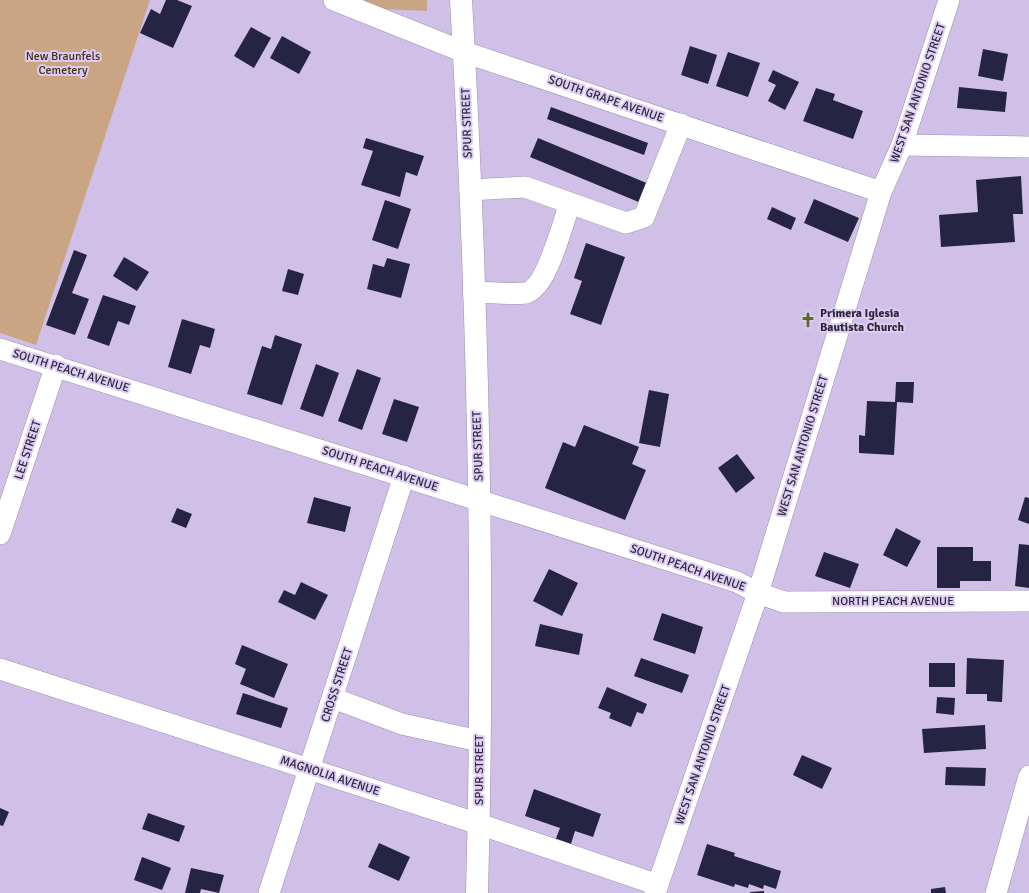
<svg xmlns="http://www.w3.org/2000/svg" width="1029" height="893" viewBox="0 0 1029 893" font-family="Signika,sans-serif">
  <style>
    .green { fill: #caa583 }
    .building { fill: #252443 }
    .lines { fill: none; stroke-linecap: round; stroke-linejoin: round }
    .minor-casing { stroke: #9d8eb3; stroke-width: 22 }
    .major-casing { stroke: #9d8eb3; stroke-width: 23 }
    .minor { stroke: #fff; stroke-width: 21 }
    .major { stroke: #fff; stroke-width: 22 }
    .labels { text-anchor: middle; dominant-baseline: central; stroke-width: 4; stroke-linejoin: round; paint-order: stroke }
    .park-label { font-size: 12px; fill: #442c14; stroke: #ddcdf5 }
    .street-label { font-size: 12px; fill: #2d2736; stroke: #ddcdf5 }
    .poi-label { font-size: 12px; font-weight: bold; fill: #2d2736; stroke: #ddcdf5; text-anchor: start }
  </style>
  <rect width="100%" height="100%" fill="#d0c0e8"/>
  <g class="green">
    <polygon points="0,0 150,0 36,345 0,333"/>
    <polygon points="360,0 427,0 427,11 381,9"/>
  </g>
  <g class="building">
    <polygon points="166,0 177,0 192,6 173,48 140,33 151,9 160,14"/>
    <polygon points="251,27 271,38 254,68 234,56"/>
    <polygon points="282,36 311,52 299,74 270,58"/>
    <polygon points="690,46 717,55 708,84 681,75"/>
    <polygon points="983,49 1008,54 1003,81 978,76"/>
    <polygon points="728,52 760,63 748,97 716,86"/>
    <polygon points="773,70 799,82 785,110 768,101 776,85 768,81"/>
    <polygon points="959,87 1007,92 1005,112 957,108"/>
    <polygon points="816,88 835,94 833,100 863,111 853,139 803,121"/>
    <polygon points="551,107 648,143 644,155 547,119"/>
    <polygon points="366,138 424,156 417,176 406,172 400,197 361,185 373,151 363,148"/>
    <polygon points="538,138 649,184 641,203 530,157"/>
    <polygon points="1021,176 1023,214 1013,214 1015,242 941,247 939,215 978,212 976,180"/>
    <polygon points="814,199 859,218 848,242 804,223"/>
    <polygon points="385,200 411,209 398,249 372,240"/>
    <polygon points="772,207 796,218 791,230 767,219"/>
    <polygon points="586,243 625,257 601,325 570,314 582,281 574,278"/>
    <polygon points="74,250 87,255 72,293 89,299 75,335 46,325"/>
    <polygon points="124,257 149,272 137,291 113,276"/>
    <polygon points="387,258 410,264 401,298 367,289 373,264 384,267"/>
    <polygon points="288,269 304,274 298,295 282,291"/>
    <polygon points="103,295 136,306 129,325 118,321 109,346 87,338"/>
    <polygon points="182,319 215,329 210,348 200,345 191,374 168,367"/>
    <polygon points="275,335 302,344 282,405 247,394 262,346 271,349"/>
    <polygon points="316,364 339,373 323,417 300,409"/>
    <polygon points="357,369 381,378 362,430 338,421"/>
    <polygon points="896,382 914,382 913,403 897,402 894,455 859,453 859,435 865,436 867,401 895,402"/>
    <polygon points="649,390 669,394 660,447 639,443"/>
    <polygon points="394,399 419,407 407,442 382,434"/>
    <polygon points="584,425 639,447 632,464 646,470 625,520 545,488 563,442 575,447"/>
    <polygon points="737,454 755,478 736,493 718,468"/>
    <polygon points="314,497 351,507 345,532 307,523"/>
    <polygon points="1025,497 1029,498 1029,524 1018,520"/>
    <polygon points="177,508 192,514 186,528 171,522"/>
    <polygon points="896,528 921,541 907,567 883,555"/>
    <polygon points="1019,544 1029,545 1029,588 1015,586"/>
    <polygon points="937,547 973,547 973,561 991,561 991,581 960,581 960,588 937,588"/>
    <polygon points="824,552 859,564 850,588 815,576"/>
    <polygon points="549,569 578,583 562,616 533,601"/>
    <polygon points="301,582 328,595 315,620 278,602 284,590 295,595"/>
    <polygon points="662,613 703,627 695,654 653,640"/>
    <polygon points="540,624 583,634 579,655 535,646"/>
    <polygon points="242,645 288,664 274,698 240,684 246,669 235,664"/>
    <polygon points="641,658 689,675 682,693 634,676"/>
    <polygon points="967,658 1004,660 1002,702 987,701 987,694 966,694"/>
    <rect x="929" y="663" width="26" height="24"/>
    <polygon points="607,687 647,704 643,714 637,712 631,727 609,718 611,713 598,708"/>
    <polygon points="243,693 288,708 281,728 236,714"/>
    <polygon points="937,697 955,698 954,715 936,713"/>
    <polygon points="985,725 986,749 924,753 922,729"/>
    <polygon points="802,755 832,768 822,789 793,775"/>
    <polygon points="946,767 986,768 985,786 945,785"/>
    <polygon points="534,789 601,814 593,837 575,831 570,847 555,841 560,828 525,816"/>
    <polygon points="0,808 9,812 3,826 0,825"/>
    <polygon points="148,813 185,826 179,842 142,829"/>
    <polygon points="379,843 410,857 399,881 368,867"/>
    <polygon points="707,844 735,853 734,856 781,871 776,889 764,885 763,889 749,884 748,888 735,884 734,887 697,875"/>
    <polygon points="142,857 171,868 162,890 134,880"/>
    <polygon points="191,868 224,875 219,893 201,889 200,893 185,893"/>
    <polygon points="945,887 946,893 931,893 931,889"/>
    <polygon points="764,891 764,893 750,893 750,892"/>
  </g>
  <g class="lines">
    <g class="minor-casing">
      <g id="minor">
        <polyline points="334,0 464,52 881,192"/>
        <polyline points="902,145 1029,147"/>
        <polyline points="470,190 525,187 626,223 644,217 681,124"/>
        <path d="M 473,292 C 488,292 513,295 526,293 C 547,288 563,222 570,203"/>
        <polyline points="0,349 737,582 758,593 784,602 1029,601"/>
        <polyline points="0,534 56,365"/>
        <polyline points="0,669 479,824 658,885"/>
        <polyline points="333,698 402,724 479,741"/>
        <polyline points="269,893 404,476"/>
        <polyline points="655,893 758,593 881,192 902,145 949,0"/>
        <polyline points="996,893 1029,776"/>
      </g>
    </g>
    <g class="major-casing">
      <path id="major" d="M 461,0 C 478,297 485,596 477,893"/>
    </g>
    <use href="#minor" class="minor"/>
    <use href="#major" class="major"/>
  </g>
  <defs>
    <g id="church-bare" transform="scale(1.2)"><path d="M-1.2-6h2.4v3.5h3.3v2.4h-3.3V6h-2.4V-.1h-3.3v-2.4h3.3Z" fill="#5a7020" stroke="#ddcdf5" stroke-width="2.5" paint-order="stroke"/></g>
  </defs>
  <g fill-rule="evenodd">
    <use href="#church-bare" x="808" y="320"/>
  </g>
  <g class="labels">
    <g class="park-label">
      <text x="63" y="56">New Braunfels<tspan x="63" dy="14">Cemetery</tspan></text>
    </g>
    <g class="street-label">
      <text transform="translate(918 93) rotate(-71)">WEST SAN ANTONIO STREET</text>
      <text transform="translate(606 99) rotate(19)">SOUTH GRAPE AVENUE</text>
      <text transform="translate(467 123) rotate(-92)">SPUR STREET</text>
      <text transform="translate(71 371) rotate(17)">SOUTH PEACH AVENUE</text>
      <text transform="translate(478 446) rotate(-92)">SPUR STREET</text>
      <text transform="translate(803 446) rotate(-73)">WEST SAN ANTONIO STREET</text>
      <text transform="translate(28 450) rotate(-72)">LEE STREET</text>
      <text transform="translate(380 469) rotate(18)">SOUTH PEACH AVENUE</text>
      <text transform="translate(688 568) rotate(19)">SOUTH PEACH AVENUE</text>
      <text x="893" y="601">NORTH PEACH AVENUE</text>
      <text transform="translate(337 685) rotate(-72)">CROSS STREET</text>
      <text transform="translate(703 755) rotate(-71)">WEST SAN ANTONIO STREET</text>
      <text transform="translate(479 770) rotate(-90)">SPUR STREET</text>
      <text transform="translate(330 776) rotate(18)">MAGNOLIA AVENUE</text>
    </g>
    <g class="poi-label">
      <text x="820" y="313">Primera Iglesia<tspan x="820" dy="14">Bautista Church</tspan></text>
    </g>
  </g>
</svg>
